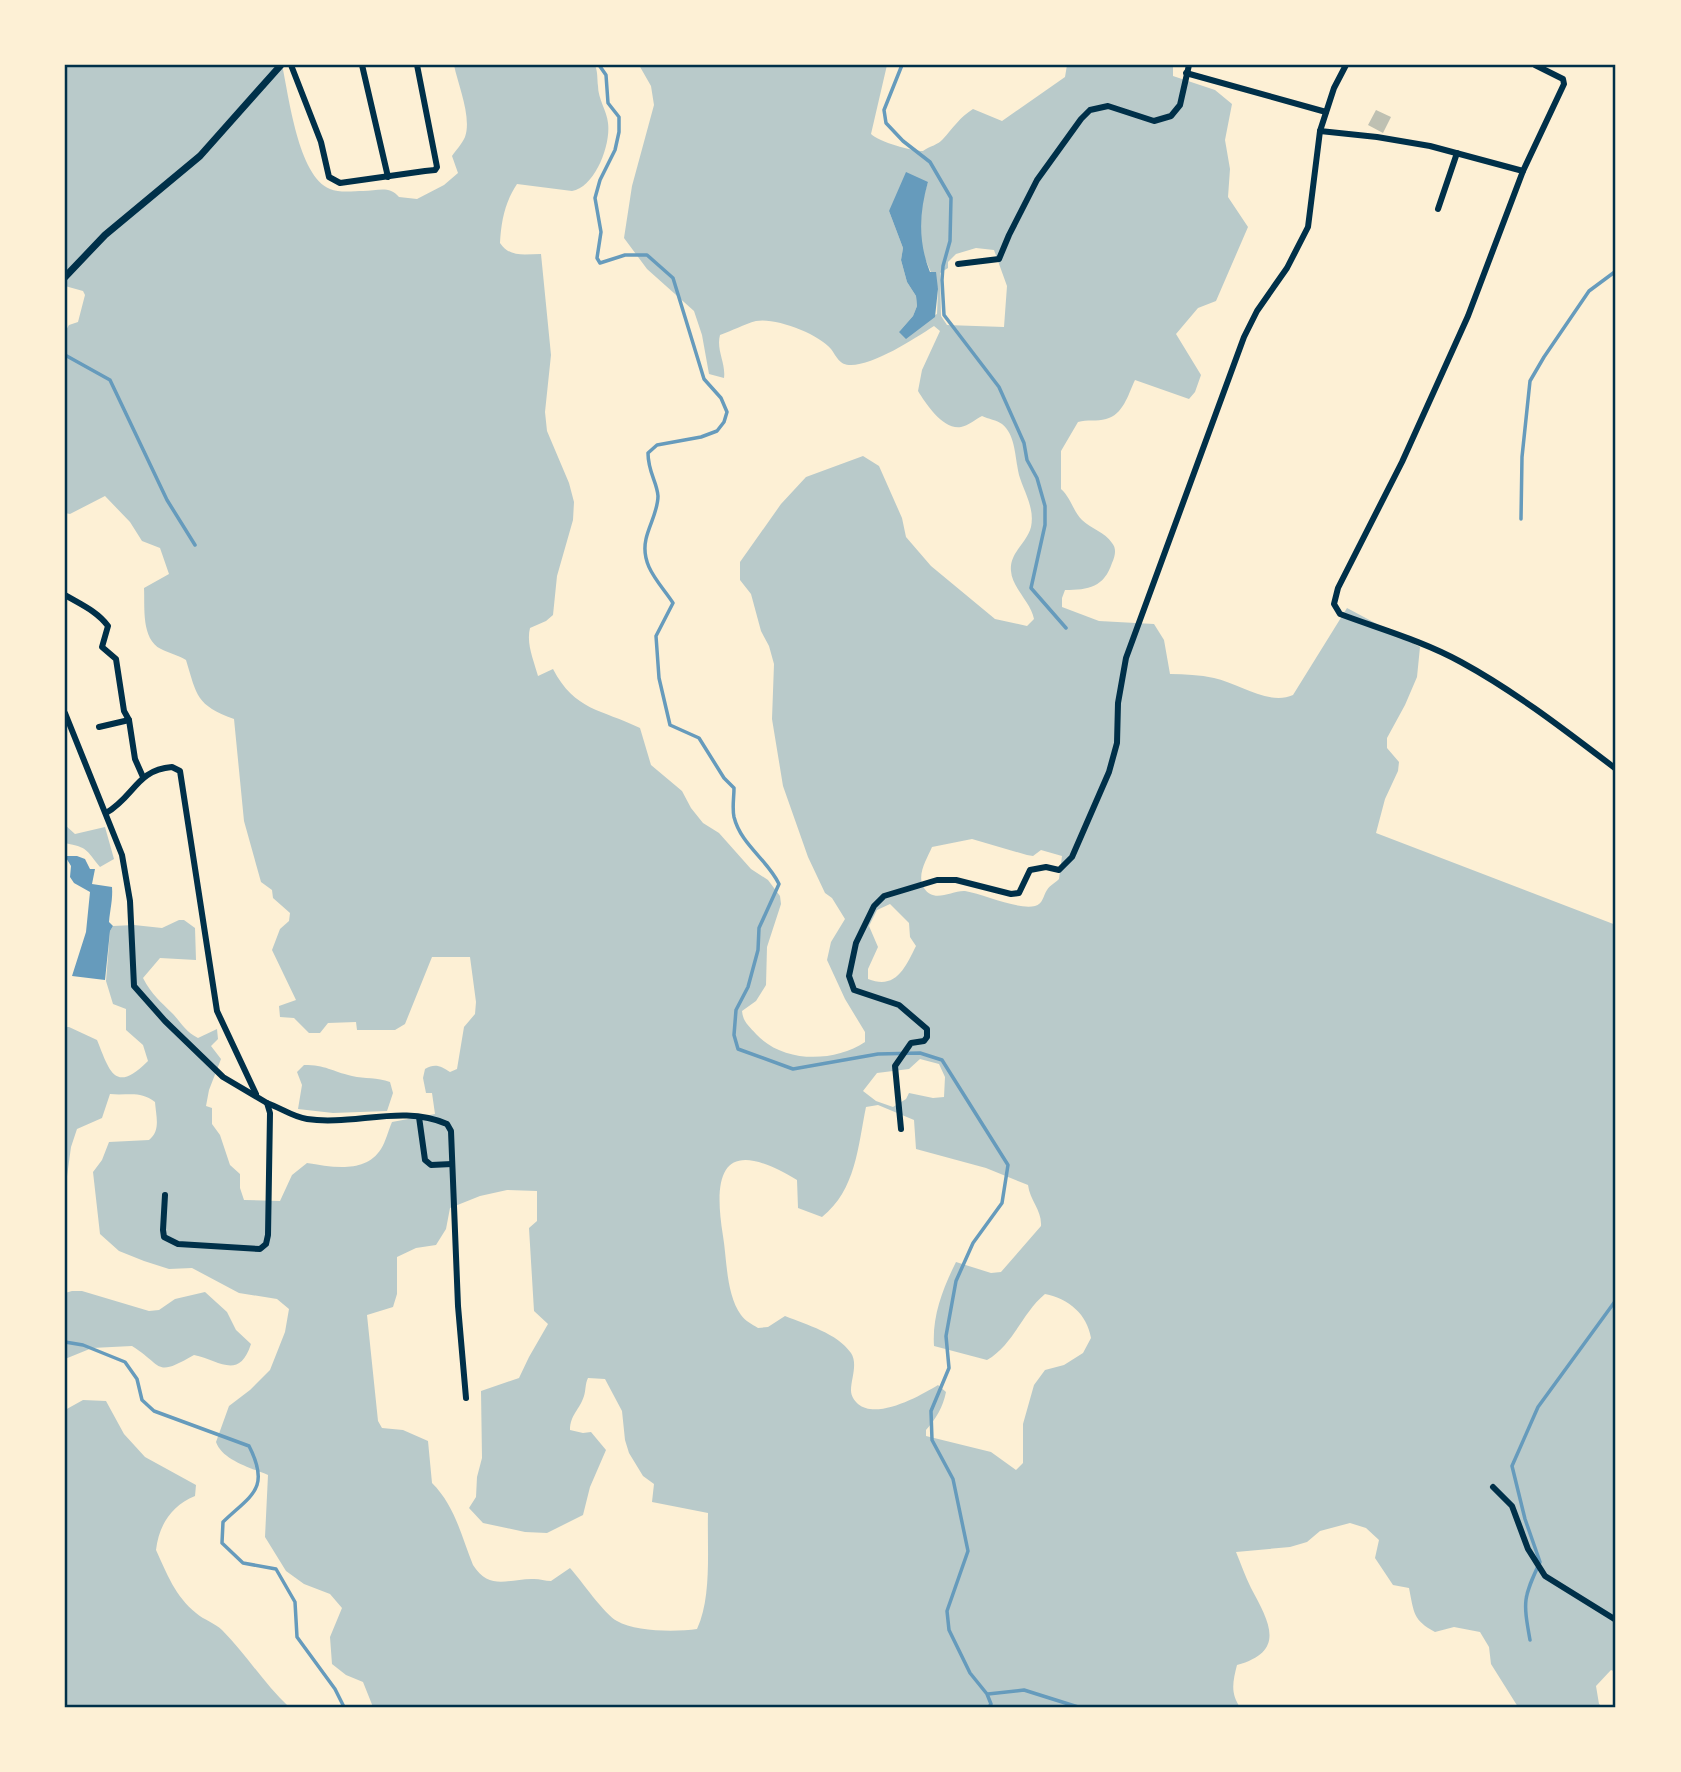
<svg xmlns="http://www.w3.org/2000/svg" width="1681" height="1772" viewBox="0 0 1681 1772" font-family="'Fira Sans Condensed',sans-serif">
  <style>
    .green { fill: #b9caca; fill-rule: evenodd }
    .water { fill: #669bbc }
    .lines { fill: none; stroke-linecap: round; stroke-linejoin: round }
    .stream { stroke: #669bbc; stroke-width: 3.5 }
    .building { fill: #bec0b2 }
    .minor { stroke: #003049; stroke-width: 6 }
    .tertiary { stroke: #003049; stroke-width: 7 }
    .neatline { fill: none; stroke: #003049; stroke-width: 2.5 }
  </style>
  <rect width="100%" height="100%" fill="#fdf0d5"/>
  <g class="green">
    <path d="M 65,65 L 282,65 C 289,96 298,176 330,189 C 339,193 354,191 363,191 C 377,191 389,185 399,197 L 417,199 L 444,185 L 458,173 L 452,156 C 456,150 462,144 465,137 C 472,117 458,85 454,65 L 595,65 C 598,73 597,78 598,86 C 598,99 607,111 608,123 C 611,145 595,187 572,191 L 517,184 C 505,202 501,222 500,243 C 510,258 525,254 541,254 L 551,355 L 545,412 L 547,431 L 569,483 L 574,502 L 573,520 L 557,576 L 553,615 L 546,621 L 530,628 C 526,644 534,661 538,676 L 553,669 C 575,711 601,709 640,728 L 651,765 L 682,791 L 691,808 L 703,823 L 719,833 L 751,869 L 768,880 L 780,896 L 781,904 L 767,947 L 766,985 L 756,1001 L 742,1011 C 743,1022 749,1026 756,1034 C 783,1063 833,1063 865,1042 L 865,1032 L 845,999 L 827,960 L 831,942 L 845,919 L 832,898 L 825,893 L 808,857 L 783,786 L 772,719 L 774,664 L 769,646 L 761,631 L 751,594 L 740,580 L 740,562 L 781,504 L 806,477 L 863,456 L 879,466 L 902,518 L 906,537 L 931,566 L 995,619 L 1027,626 L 1034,619 C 1031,602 1012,588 1011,571 C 1009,553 1027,543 1031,527 C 1035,508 1024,492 1019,475 C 1015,459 1016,435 1002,424 C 997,420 988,419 982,416 C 976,419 968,426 961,427 C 943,430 926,404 918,391 L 922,370 L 940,331 L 934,326 C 914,339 874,365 851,365 C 839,365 837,357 831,349 C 819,334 775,317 756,321 C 744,324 732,331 720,335 C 716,350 726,363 724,378 L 709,374 L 702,335 L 694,311 L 647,269 L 624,238 L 632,186 L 654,105 L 651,86 L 639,65 L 887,65 L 871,134 C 879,142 912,151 923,151 C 930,146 938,145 943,139 C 953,128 960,117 973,109 L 1002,121 L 1065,77 L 1067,65 L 1173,65 L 1173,76 L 1215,90 L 1232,104 L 1225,140 L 1230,169 L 1228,197 L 1248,227 L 1216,301 L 1198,308 L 1176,334 L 1201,375 L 1195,392 L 1189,399 L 1135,380 C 1128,395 1123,415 1106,419 C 1097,422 1087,419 1078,422 L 1061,451 L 1061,489 C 1071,498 1073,511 1082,520 C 1091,529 1105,532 1112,543 C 1117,549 1115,556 1112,563 C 1104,587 1089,590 1065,590 L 1062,598 L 1062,607 L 1099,621 L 1154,624 L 1164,640 L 1170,674 C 1185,674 1200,675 1214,678 C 1238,683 1269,706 1293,695 L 1347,608 L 1420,647 L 1417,677 L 1405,705 L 1387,738 L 1387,748 L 1399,762 L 1398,771 L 1385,799 L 1376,833 L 1616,925 L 1616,1672 L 1611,1670 L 1596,1686 L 1599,1704 L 1603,1707 L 1518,1707 L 1491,1664 L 1489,1647 L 1480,1632 L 1454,1627 L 1435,1632 C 1413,1620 1414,1613 1409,1588 L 1393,1585 L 1375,1558 L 1379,1540 L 1366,1528 L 1350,1523 L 1320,1531 L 1307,1542 L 1290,1547 L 1236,1552 C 1241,1564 1245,1576 1251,1588 C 1269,1622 1287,1651 1237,1665 C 1233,1681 1230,1693 1240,1707 L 373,1707 L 363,1682 L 346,1675 L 332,1664 L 330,1637 L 342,1608 L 330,1594 L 304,1584 L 286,1571 L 265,1537 L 268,1475 C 251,1468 222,1460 216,1442 L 229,1406 L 250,1390 L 270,1370 L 285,1332 L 289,1309 L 277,1299 L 239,1293 L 192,1268 L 169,1269 L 144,1261 L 119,1251 L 100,1234 L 93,1172 L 102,1160 L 109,1142 L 149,1140 C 161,1131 156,1116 155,1102 C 140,1090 128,1096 110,1094 L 102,1118 L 77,1129 L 71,1147 L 65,1191 L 65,1027 L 69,1027 L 97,1040 C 110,1072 115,1094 148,1061 L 143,1045 L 126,1030 L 126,1009 L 113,1004 L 106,981 L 110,931 L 113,926 L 134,925 L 162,928 L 179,920 L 184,920 L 195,928 L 196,960 L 160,958 L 143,978 C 152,995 160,1001 173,1014 C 182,1024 186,1032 198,1038 L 217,1029 L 218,1039 L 211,1046 L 221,1059 L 209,1090 L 206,1106 L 212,1108 L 212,1124 L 220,1135 L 230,1165 L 240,1174 L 240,1188 L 244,1200 L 280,1201 L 292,1175 L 307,1163 C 332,1167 365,1174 381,1149 C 386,1141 388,1131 392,1122 L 435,1114 L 432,1093 L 426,1093 L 423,1078 L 425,1069 C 435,1063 441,1066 450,1072 L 457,1069 L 464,1027 L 475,1014 L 476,1002 L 470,957 L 432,957 L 405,1024 L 395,1030 L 357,1030 L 356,1022 L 328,1023 L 320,1033 L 309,1033 L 294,1018 L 280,1017 L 279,1006 L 296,1000 L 272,950 L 280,929 L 289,921 L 290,913 L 273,898 L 272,890 L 261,882 L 244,821 L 234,719 C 196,705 197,696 186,660 C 178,655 169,653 161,649 C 141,639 145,607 144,588 L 169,574 L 160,548 L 142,541 L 130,522 L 105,496 L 70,514 L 65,513 L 65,332 L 69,325 L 78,322 L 85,295 L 83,291 L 65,286 ZM 928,182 L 921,205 L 920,235 L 924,256 L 938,289 L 937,314 L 899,332 L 913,316 L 917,306 L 916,296 L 907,282 L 901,260 L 903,248 L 889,211 ZM 976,248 L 994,250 L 1007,286 L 1004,327 L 947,325 L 941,316 L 940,273 L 948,268 L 948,262 L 956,254 ZM 972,839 L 1027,855 L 1033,856 L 1041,850 L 1062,856 L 1059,879 C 1055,883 1050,885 1047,890 C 1043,896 1043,904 1035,906 C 1017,910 984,894 965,891 C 952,890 934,904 924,888 C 916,875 927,859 932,847 ZM 890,904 L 909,923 L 910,937 L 916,946 C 905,968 896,990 868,979 L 868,969 L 878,947 L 869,926 L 877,910 ZM 920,1059 L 939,1064 L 945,1077 L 944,1097 L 933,1098 L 909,1093 L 906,1099 L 893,1107 L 876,1101 L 863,1091 L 877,1073 L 909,1069 ZM 878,1105 L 914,1120 L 916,1149 L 986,1168 L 1028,1185 C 1030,1201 1042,1210 1041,1226 L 1001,1272 L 991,1273 L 956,1262 C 943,1288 932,1316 934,1346 L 987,1360 C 1014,1344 1022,1313 1045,1294 C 1069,1299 1087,1314 1091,1338 L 1083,1353 L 1064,1365 L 1045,1370 L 1034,1385 L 1023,1424 L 1023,1463 L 1016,1470 L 991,1452 L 926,1436 L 926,1430 C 936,1419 943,1407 946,1392 L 938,1385 C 920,1396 877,1420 858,1404 C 854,1400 851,1396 851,1390 C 851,1379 858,1364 851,1353 C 837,1333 807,1325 785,1316 L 768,1327 L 758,1328 C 752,1324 745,1321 741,1315 C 726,1294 727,1260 723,1236 C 711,1163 729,1139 797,1180 L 798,1208 L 822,1217 C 856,1190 858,1146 866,1107 ZM 507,1190 L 537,1191 L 537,1221 L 529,1228 L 534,1311 L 548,1324 L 529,1357 L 519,1378 L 481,1391 L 482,1458 L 477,1477 L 476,1497 L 469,1508 L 483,1523 L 525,1532 L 547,1533 L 583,1515 L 590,1487 L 606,1450 L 591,1432 L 583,1433 L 570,1430 C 570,1415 580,1409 584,1396 C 586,1390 585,1384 588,1378 L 605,1379 L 622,1411 L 625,1440 L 629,1453 L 643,1476 L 654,1484 L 652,1502 L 708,1513 C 707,1549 712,1597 697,1629 C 677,1632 635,1632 617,1621 C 604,1614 581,1580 570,1568 L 551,1581 C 545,1581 540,1579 534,1579 C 510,1578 490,1592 473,1565 C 461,1535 455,1506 432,1483 L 428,1441 L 403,1430 L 382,1428 L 378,1421 L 367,1315 L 393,1307 L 397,1294 L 397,1257 L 416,1248 L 436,1245 L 446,1229 L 450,1208 L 480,1196 Z"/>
    <path d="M 65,825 L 75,834 L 105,827 L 114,859 L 100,867 C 85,849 89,848 65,843 Z"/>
    <path d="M 304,1065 C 326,1065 331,1071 352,1076 C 365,1079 377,1077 390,1082 L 393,1093 L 387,1111 L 333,1113 L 298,1109 L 302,1085 L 297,1072 Z"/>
    <path d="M 72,1291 L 82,1291 L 149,1311 L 159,1310 L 175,1299 L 205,1292 L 227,1312 L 236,1330 L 251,1344 C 239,1381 219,1360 194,1355 C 154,1378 164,1366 132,1346 L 92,1348 L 65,1359 L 65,1293 Z"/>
    <path d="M 83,1400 L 106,1401 L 124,1434 L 145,1457 L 196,1485 L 195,1496 C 171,1506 159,1525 156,1550 C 167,1574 175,1596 196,1613 C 204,1620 215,1623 222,1630 C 247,1655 264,1684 289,1707 L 65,1707 L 65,1410 Z"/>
  </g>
  <g class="water">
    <path d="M 906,172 L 928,182 C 919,213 918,242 930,272 L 936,272 L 938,289 L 935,317 L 906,339 L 899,332 L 913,316 L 917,306 L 916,296 L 907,282 L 901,260 L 903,248 L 889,211 Z"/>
    <path d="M 65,856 L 77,856 L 85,859 L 90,869 L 95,869 L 92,884 L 112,887 C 113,899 110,910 109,922 L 113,926 L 110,931 L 105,980 L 72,976 L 86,932 L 90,892 L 74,883 L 70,877 L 71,866 Z"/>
  </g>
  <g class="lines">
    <g class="stream">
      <path d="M 599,65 L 606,75 L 608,103 L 619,117 L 619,132 L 615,150 L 600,180 L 595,198 L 601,232 L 597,258 L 600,263 L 625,255 L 647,255 L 673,278 L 704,379 L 721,398 L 727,412 L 724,422 L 717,431 L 701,437 L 657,445 L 648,453 C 648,472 657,482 658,496 C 658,511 649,525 646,539 C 640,566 660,583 673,603 L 656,636 L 659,678 L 670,725 L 699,738 L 724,778 L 734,788 C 734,797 732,808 734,817 C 741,845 767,859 779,884 L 759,928 L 758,950 L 748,987 L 736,1010 L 734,1035 L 738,1049 L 793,1069 L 878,1054 L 920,1053 L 942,1060 L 1008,1165 L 1002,1203 L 973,1243 L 956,1281 L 946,1336 L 949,1368 L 931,1411 L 932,1440 L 953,1479 L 968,1551 L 947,1611 L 949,1630 L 970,1673 L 987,1694 L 991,1704 L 989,1707"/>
      <polyline points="902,65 884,110 886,123 903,141 930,162 951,198 950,241 943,266 942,280 944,315 999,387 1024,443 1027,460 1037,478 1045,506 1045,525 1031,588 1066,628"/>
      <polyline points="65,355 110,380 167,500 195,545"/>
      <polyline points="1521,519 1522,457 1530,381 1544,357 1589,291 1616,271"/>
      <path d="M 65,1342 L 83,1345 L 125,1362 L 137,1379 L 142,1400 L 154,1411 L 249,1446 C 271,1489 251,1495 223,1522 L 222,1543 L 243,1563 L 276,1569 L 295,1602 L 297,1637 L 335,1689 L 344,1707"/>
      <path d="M 1530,1640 C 1523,1601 1523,1598 1540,1562 L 1525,1519 L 1512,1466 L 1538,1407 L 1616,1300"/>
      <polyline points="988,1694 1024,1690 1078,1707"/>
    </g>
  </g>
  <polygon class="building" points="1376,110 1391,117 1383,133 1368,125"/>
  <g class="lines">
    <g class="minor">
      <polyline points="291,65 321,142 329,177 340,183 425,171 435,170 437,167 417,65"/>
      <polyline points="362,65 388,177"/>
      <path d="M 1535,65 L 1563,79 L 1564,84 L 1523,171 L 1468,316 L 1402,462 L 1338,588 L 1334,604 L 1340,614 C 1380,629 1423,641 1461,662 C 1516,692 1566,731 1616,769"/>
      <polyline points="1186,73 1326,112"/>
      <polyline points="1320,131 1377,137 1430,146 1523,171"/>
      <polyline points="1438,209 1457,153"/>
      <polyline points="958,264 999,259 1009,235 1037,180 1081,119 1090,110 1108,106 1154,121 1171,116 1180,105 1189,65"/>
      <path d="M 65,595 C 80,604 97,611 108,626 L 102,647 L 116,659 L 124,711 L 129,720 L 135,759 L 143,777"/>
      <polyline points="65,713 122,855 130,901 134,986 165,1021 223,1077 267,1103 270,1113 268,1235 266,1244 260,1249 178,1244 164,1237 163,1230 165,1195"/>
      <polyline points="99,727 129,720"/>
      <path d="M 106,813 C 135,796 136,770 172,767 L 180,771 L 217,1011 L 256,1094"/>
      <path d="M 267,1103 C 281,1108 293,1117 307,1119 C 353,1126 403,1104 447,1124 L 451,1131 L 458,1306 L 466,1398"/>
      <polyline points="419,1117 425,1160 431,1165 452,1164"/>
      <polyline points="901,1129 895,1066 911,1043 924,1041 927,1037 927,1029 899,1005 854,990 849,976 856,943 874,906 884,896 937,880 956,880 1011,894 1019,893 1030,870 1046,867 1059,870 1072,857 1109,772 1117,743 1118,703 1126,658 1244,337 1257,311 1287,268 1308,227 1320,131 1334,88 1346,65"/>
      <polyline points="1493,1487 1512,1506 1528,1549 1545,1576 1616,1620"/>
    </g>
    <polyline class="tertiary" points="65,277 105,235 200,156 281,65"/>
  </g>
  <rect width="1681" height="1772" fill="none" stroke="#fdf0d5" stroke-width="133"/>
  <rect x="66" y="66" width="1548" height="1640" class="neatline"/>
</svg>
